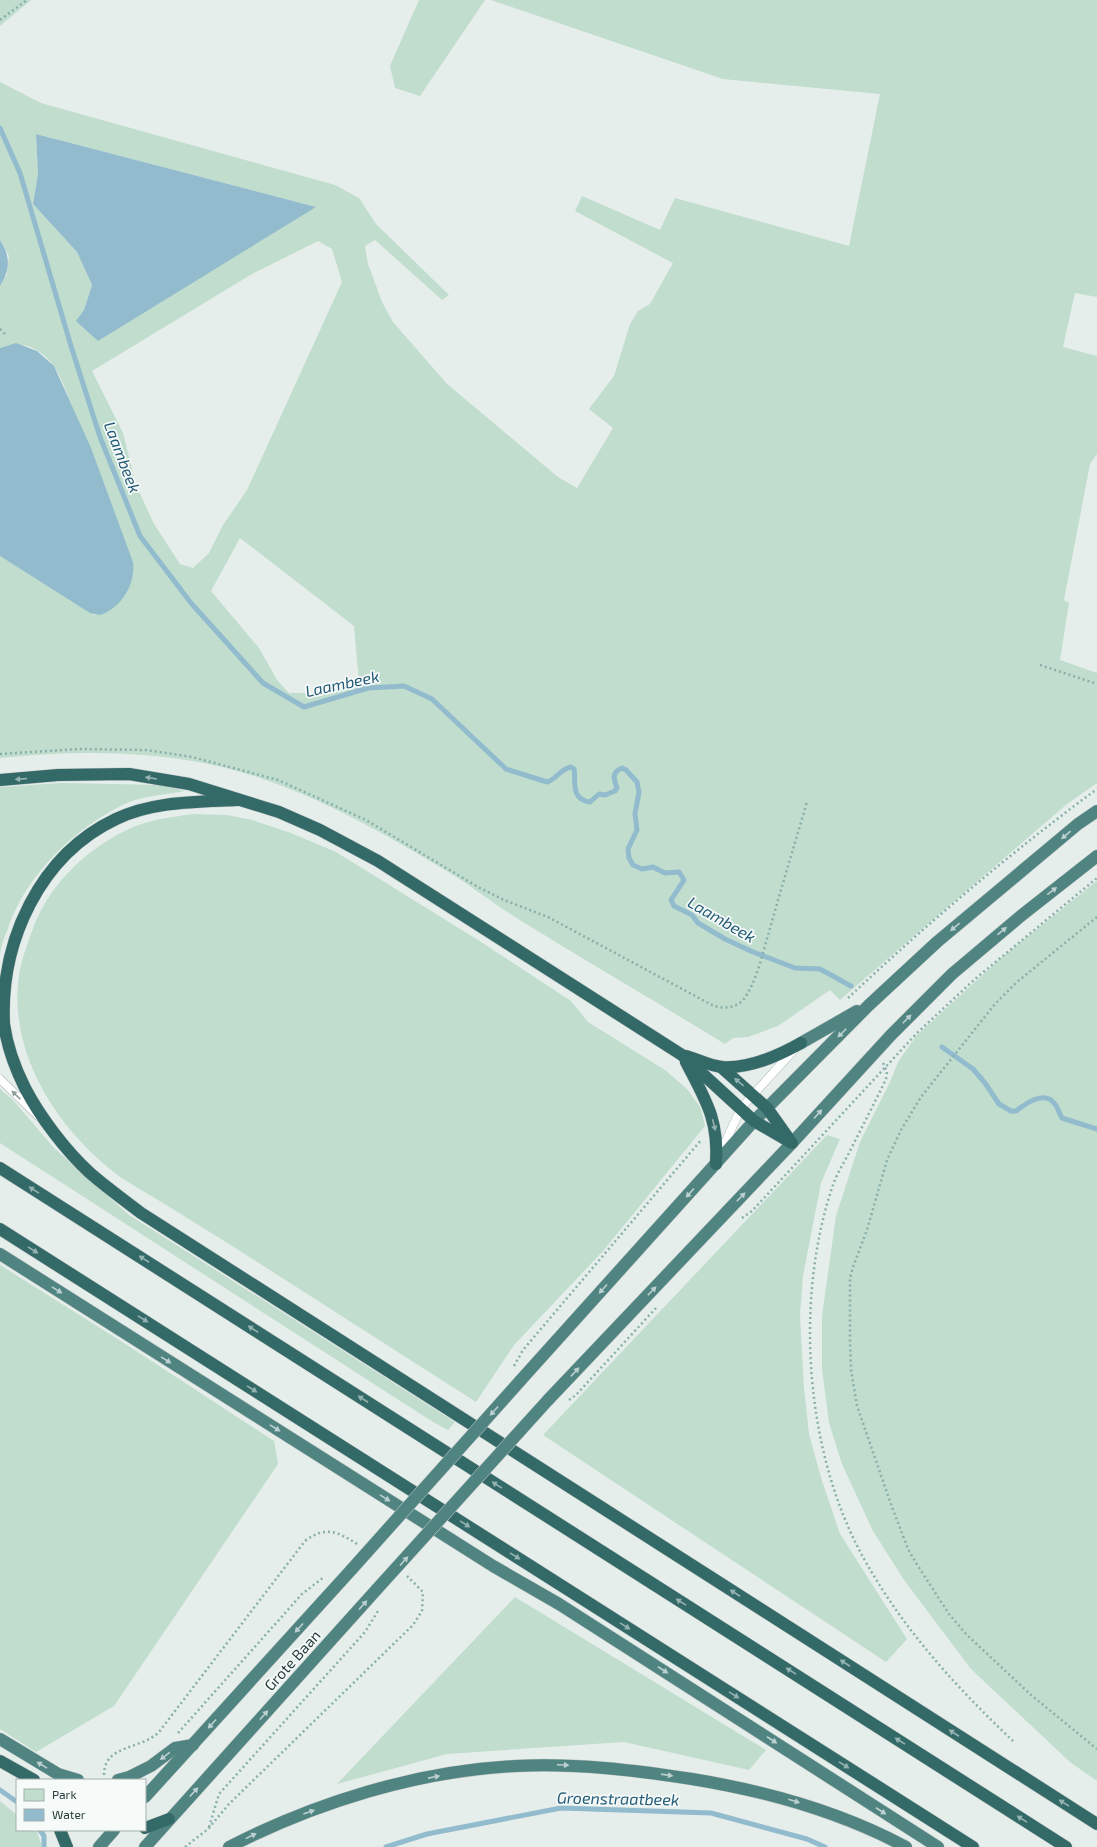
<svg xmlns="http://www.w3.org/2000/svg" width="1097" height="1847" viewBox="0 0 1097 1847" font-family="'Exo 2',sans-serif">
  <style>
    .green { fill: #c0ddcd; fill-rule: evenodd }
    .water { fill: #92bbce }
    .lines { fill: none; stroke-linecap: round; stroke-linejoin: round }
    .stream { stroke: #92bbce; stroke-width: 5 }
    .service-casing { stroke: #a9b6b3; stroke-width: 9 }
    .trunk-casing { stroke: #c2c9c8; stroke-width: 13 }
    .motorway-casing { stroke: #c2c9c8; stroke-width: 13 }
    .path { stroke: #88afa9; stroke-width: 2.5; stroke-dasharray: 2 3; stroke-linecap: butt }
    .service { stroke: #fff; stroke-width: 8 }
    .trunk { stroke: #508481; stroke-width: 12 }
    .motorway { stroke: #336967; stroke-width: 12 }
    .trunk-bridge-casing { stroke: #c2c9c8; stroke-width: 13; stroke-linecap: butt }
    .trunk-bridge { stroke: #508481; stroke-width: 12 }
    .oneway { fill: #94b2b0 }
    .oneway2 { fill: #bcd1cf }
    .oneway3 { fill: #929f9e }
    .labels { text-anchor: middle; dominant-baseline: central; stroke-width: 3.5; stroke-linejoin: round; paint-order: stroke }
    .street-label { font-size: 15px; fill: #263f3c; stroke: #f6faf9 }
    .water-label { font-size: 16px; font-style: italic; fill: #235b77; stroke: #f6faf9 }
  </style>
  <rect width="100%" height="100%" fill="#e6eeeb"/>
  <g class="green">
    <polygon points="0,0 31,0 0,26"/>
    <polygon points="419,0 485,0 420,96 395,88 390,66"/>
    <path d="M 491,0 L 1097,0 L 1097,297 L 1075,293 L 1063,347 L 1097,356 L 1097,454 L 1090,464 L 1064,600 L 1069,603 L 1060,660 L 1097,673 L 1097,783 L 1067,804 L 840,1000 L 830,990 L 778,1026 L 748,1037 L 733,1038 L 725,1044 C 655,1001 584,960 515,917 C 491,902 469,884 445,870 C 374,827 290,780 208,764 C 139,750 69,751 0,758 L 0,556 L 95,615 L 133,562 C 113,511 96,459 73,409 C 67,395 62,377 53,365 C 40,347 21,340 0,348 L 0,286 L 7,274 L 9,256 L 0,240 L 0,82 L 41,103 L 335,185 L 359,198 L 376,224 L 449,295 L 442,300 L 375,240 L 365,246 L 368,264 L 382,302 L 393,322 L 447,384 L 558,477 L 577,488 L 613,428 L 589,409 L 614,376 L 630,324 L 638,311 L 650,304 L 673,263 L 575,211 L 582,196 L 660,230 L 675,198 L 849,246 L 880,94 L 723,79 ZM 36,134 L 316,207 L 84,310 L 92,285 L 77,252 L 33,204 L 38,174 ZM 318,241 L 332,249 L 342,282 L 247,490 L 223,525 L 209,553 L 193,568 L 180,564 L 154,524 L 136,485 L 123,433 L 92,371 L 252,274 ZM 240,538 L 354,626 L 359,682 L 320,693 L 289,693 L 277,680 L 259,648 L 211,591 Z"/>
    <path d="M 62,783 L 161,785 L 185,791 C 169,794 144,796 129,802 C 76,826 25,875 7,931 C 4,938 1,946 0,954 L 0,787 Z"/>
    <path d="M 194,814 L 227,815 L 252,820 L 291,833 L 336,852 L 478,940 L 571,1001 L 588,1022 L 665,1070 L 687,1089 L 700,1107 L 705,1126 L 603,1251 L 514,1345 L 476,1402 C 401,1354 326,1306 251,1258 C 220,1238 189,1219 158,1200 C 144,1191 128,1183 115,1173 C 56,1127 8,1053 19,975 C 22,958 28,942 34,926 C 51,882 89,847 131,828 C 151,819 173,817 194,814 Z"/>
    <polygon points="1097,881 1097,1781 1070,1762 971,1669 904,1580 873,1531 842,1464 829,1423 822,1369 822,1316 836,1216 860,1142 890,1082 898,1062 916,1036 1002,957"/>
    <polygon points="0,1089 13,1100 54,1148 129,1215 455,1422 448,1430 433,1422 0,1143"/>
    <polygon points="827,1135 840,1139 821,1183 803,1276 800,1315 804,1389 809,1434 822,1481 840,1534 907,1639 886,1662 543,1435"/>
    <polygon points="0,1265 127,1345 274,1441 278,1464 114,1706 36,1752 0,1729"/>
    <polygon points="515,1597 766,1750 749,1770 624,1742 447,1754 337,1784"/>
    <polygon points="0,1801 17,1815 17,1830 37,1831 42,1847 0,1847"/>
  </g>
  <g class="water">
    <polygon points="36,134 316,207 98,341 76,321 84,310 92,285 77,252 33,204 38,174"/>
    <path d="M 0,240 C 11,257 10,270 0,286 Z"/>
    <path d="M 16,343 L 37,351 L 54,366 L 91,448 L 133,562 C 136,584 121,608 100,615 L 90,613 L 0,556 L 0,348 Z"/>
  </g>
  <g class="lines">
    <g class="stream">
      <path d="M 0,128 L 20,173 L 71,346 L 100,437 L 140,536 L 191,603 L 263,683 L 304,707 L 368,688 L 404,686 L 432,699 L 506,769 L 547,782 C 557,779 560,769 571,767 L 574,769 C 576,780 570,800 590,802 L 599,794 L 605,795 L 615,791 L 617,788 C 614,780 611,772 622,768 L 626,770 L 637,782 L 639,792 L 635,814 L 637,830 L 628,849 L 629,858 L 633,865 L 642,869 L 653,867 L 665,873 L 679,872 L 684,880 L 671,900 L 674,906 L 692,915 L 698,923 L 725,939 L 753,952 L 795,968 L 820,969 L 851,986"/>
      <path d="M 942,1047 L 973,1069 L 985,1083 L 999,1104 L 1011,1111 L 1016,1111 C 1025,1104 1044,1090 1054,1103 C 1058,1107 1059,1113 1062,1118 L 1097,1129"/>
      <polyline points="0,1790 17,1802"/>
      <polyline points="40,1830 44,1836 44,1847"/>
      <polyline points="386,1847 427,1834 561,1808 711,1813 807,1839 825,1847"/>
    </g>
    <g class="service-casing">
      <g id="service">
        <polyline points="0,1079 38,1116"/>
        <polyline points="720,1154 741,1108 794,1050"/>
      </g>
    </g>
    <g class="trunk-casing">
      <g id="trunk">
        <polyline points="801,1043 857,1011"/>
        <polyline points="0,1254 493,1566 559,1604 938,1847"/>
        <polyline points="520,1381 754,1121 869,1005 937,942 1078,824 1097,811"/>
        <polyline points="548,1400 792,1143 891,1035 952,974 1022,915 1097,856"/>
        <polyline points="0,1739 58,1774 78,1780"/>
        <polyline points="118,1780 129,1777 151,1766 175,1748 193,1745"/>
        <polyline points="145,1797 352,1569"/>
        <polyline points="99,1847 114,1830"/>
        <polyline points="145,1847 377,1589"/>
        <path d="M 229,1847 C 317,1802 417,1771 516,1766 C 575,1763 634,1770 692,1779 C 766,1791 839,1811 906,1847"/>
      </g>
    </g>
    <g class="motorway-casing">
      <g id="motorway">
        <polyline points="0,780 58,775 129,774 189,784 279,812 320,830 378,861 682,1055 754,1121 792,1143"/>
        <path d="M 237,800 C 197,802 153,801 116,819 C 40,855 0,941 4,1024 C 7,1046 15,1068 25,1088 C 40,1117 66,1151 90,1173 C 106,1187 124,1200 141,1213 L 1097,1824"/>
        <path d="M 686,1056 C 697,1059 710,1066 722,1067 C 749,1069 778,1056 801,1043"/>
        <path d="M 686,1062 C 705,1099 719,1119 716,1164"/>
        <polyline points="721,1067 767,1108 789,1139"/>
        <polyline points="0,1168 1066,1847"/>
        <polyline points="0,1229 973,1847"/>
        <polyline points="0,1761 34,1780"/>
        <polyline points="145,1828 169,1819"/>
        <polyline points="60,1830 67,1847"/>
      </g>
    </g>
    <g class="path">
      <polyline points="0,20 27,0"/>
      <polyline points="0,329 5,334"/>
      <polyline points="1040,665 1097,684"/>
      <path d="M 0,754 L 79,749 L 146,750 L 192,757 L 278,780 L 366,820 L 478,887 L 504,900 L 548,917 L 712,1005 C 722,1009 735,1009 743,1000 C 756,984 763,952 769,932 C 781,889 794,846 807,802"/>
      <polyline points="1097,917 1017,982 995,1004 921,1097 901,1130 887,1160 867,1230 853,1267 850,1278 850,1341 851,1370 857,1406 892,1507 908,1549 916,1563 949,1614 966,1634 1031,1695 1097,1749"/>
      <path d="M 848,998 C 927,924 1010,853 1097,789"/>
      <path d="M 883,1063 L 887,1072 L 886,1079 C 875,1102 863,1125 851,1149 C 845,1161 837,1173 833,1185 C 794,1299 805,1452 863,1557 C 902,1628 955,1686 1013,1741"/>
      <polyline points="742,1218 752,1211 917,1033 975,979 1097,878"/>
      <polyline points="514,1366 523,1350 702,1139"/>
      <polyline points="569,1400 576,1395 656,1308"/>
      <polyline points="178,1733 302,1594 324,1577"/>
      <path d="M 104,1775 C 104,1744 141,1750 159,1732 L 305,1541 C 325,1526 337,1531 357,1544"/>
      <polyline points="209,1827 219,1794 365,1632 378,1611"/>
      <polyline points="185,1847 208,1829 229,1804 413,1625 422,1611 423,1592 407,1576"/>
    </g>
    <use href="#service" class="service"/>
    <use href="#trunk" class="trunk"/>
    <use href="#motorway" class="motorway"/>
    <g class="trunk-bridge-casing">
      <g id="trunk-bridge">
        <polyline points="352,1569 520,1381"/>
        <polyline points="377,1589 548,1400"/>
      </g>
    </g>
    <use href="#trunk-bridge" class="trunk-bridge"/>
  </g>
  <defs><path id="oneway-solid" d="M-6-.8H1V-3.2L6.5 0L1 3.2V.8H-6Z"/></defs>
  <g class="oneway">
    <use href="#oneway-solid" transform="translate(151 778) rotate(-171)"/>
    <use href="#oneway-solid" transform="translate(21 779) rotate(175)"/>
    <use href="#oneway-solid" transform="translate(739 1082) rotate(-140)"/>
    <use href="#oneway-solid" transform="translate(714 1125) rotate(76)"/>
    <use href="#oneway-solid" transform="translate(34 1190) rotate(-148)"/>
    <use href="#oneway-solid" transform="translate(33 1250) rotate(32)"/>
    <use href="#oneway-solid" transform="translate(144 1259) rotate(-147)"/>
    <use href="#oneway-solid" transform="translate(143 1319) rotate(32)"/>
    <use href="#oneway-solid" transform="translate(253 1329) rotate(-147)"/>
    <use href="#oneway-solid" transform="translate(252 1389) rotate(32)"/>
    <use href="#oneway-solid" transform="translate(363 1399) rotate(-147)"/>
    <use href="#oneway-solid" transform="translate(497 1485) rotate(-148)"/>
    <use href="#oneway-solid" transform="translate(465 1524) rotate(32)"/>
    <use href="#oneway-solid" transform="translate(515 1556) rotate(32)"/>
    <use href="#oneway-solid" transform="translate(735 1593) rotate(-147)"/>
    <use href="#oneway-solid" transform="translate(681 1602) rotate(-148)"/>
    <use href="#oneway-solid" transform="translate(625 1626) rotate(32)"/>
    <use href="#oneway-solid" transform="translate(845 1663) rotate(-147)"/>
    <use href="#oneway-solid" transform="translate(791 1671) rotate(-148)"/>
    <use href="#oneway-solid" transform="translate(734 1695) rotate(32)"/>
    <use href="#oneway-solid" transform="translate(954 1733) rotate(-147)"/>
    <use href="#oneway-solid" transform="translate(900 1741) rotate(-148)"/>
    <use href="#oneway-solid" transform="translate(844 1765) rotate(32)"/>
    <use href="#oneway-solid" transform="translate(1064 1803) rotate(-148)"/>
    <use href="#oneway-solid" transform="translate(1022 1819) rotate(-148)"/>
  </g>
  <g class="oneway2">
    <use href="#oneway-solid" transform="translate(1066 835) rotate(140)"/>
    <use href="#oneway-solid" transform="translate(1052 891) rotate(-38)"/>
    <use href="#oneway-solid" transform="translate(955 927) rotate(140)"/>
    <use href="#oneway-solid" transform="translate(1002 931) rotate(-40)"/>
    <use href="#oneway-solid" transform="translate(907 1019) rotate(-45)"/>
    <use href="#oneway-solid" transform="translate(842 1033) rotate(135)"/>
    <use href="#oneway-solid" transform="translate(818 1114) rotate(-48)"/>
    <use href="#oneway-solid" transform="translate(690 1193) rotate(132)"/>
    <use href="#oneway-solid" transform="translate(741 1197) rotate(-46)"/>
    <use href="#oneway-solid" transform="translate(603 1289) rotate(132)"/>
    <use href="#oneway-solid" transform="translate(57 1290) rotate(32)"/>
    <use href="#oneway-solid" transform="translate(652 1291) rotate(-46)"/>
    <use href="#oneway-solid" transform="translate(166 1360) rotate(32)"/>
    <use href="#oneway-solid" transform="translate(575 1372) rotate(-47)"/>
    <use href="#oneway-solid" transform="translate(494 1411) rotate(132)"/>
    <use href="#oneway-solid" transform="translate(275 1428) rotate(32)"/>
    <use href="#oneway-solid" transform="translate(385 1498) rotate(32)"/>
    <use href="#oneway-solid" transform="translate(404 1561) rotate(-48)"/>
    <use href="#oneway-solid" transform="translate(363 1605) rotate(-48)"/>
    <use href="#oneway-solid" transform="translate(299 1628) rotate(132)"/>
    <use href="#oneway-solid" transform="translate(663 1670) rotate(33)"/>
    <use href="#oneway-solid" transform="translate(264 1715) rotate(-48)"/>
    <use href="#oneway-solid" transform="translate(212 1724) rotate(132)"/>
    <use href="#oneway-solid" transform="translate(772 1740) rotate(33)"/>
    <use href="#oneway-solid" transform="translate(165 1756) rotate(143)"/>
    <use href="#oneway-solid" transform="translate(42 1765) rotate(-149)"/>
    <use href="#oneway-solid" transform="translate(563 1765) rotate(2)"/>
    <use href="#oneway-solid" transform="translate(667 1775) rotate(8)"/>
    <use href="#oneway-solid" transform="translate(434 1777) rotate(-11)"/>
    <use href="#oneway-solid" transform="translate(194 1792) rotate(-47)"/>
    <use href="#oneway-solid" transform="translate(794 1801) rotate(18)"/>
    <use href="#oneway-solid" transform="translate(881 1811) rotate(33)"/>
    <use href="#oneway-solid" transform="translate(309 1812) rotate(-20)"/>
    <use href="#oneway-solid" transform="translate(251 1836) rotate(-26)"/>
  </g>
  <use class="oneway3" href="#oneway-solid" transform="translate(16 1095) rotate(-136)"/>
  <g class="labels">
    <g class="street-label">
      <text transform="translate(292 1660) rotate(-48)">Grote Baan</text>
    </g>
    <g class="water-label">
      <text transform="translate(123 457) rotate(69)">Laambeek</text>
      <text transform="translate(342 683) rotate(-12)">Laambeek</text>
      <text transform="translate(722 919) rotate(30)">Laambeek</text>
      <text transform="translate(618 1798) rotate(1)">Groenstraatbeek</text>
    </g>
  </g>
  <rect x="16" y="1779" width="130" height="52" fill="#f6faf9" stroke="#a3afad"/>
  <rect x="24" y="1789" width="20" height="12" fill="#c0ddcd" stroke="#a3afad"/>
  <text x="52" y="1799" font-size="12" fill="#263f3c">Park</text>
  <rect x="24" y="1809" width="20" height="12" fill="#92bbce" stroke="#a3afad"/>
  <text x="52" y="1819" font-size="12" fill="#263f3c">Water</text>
</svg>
